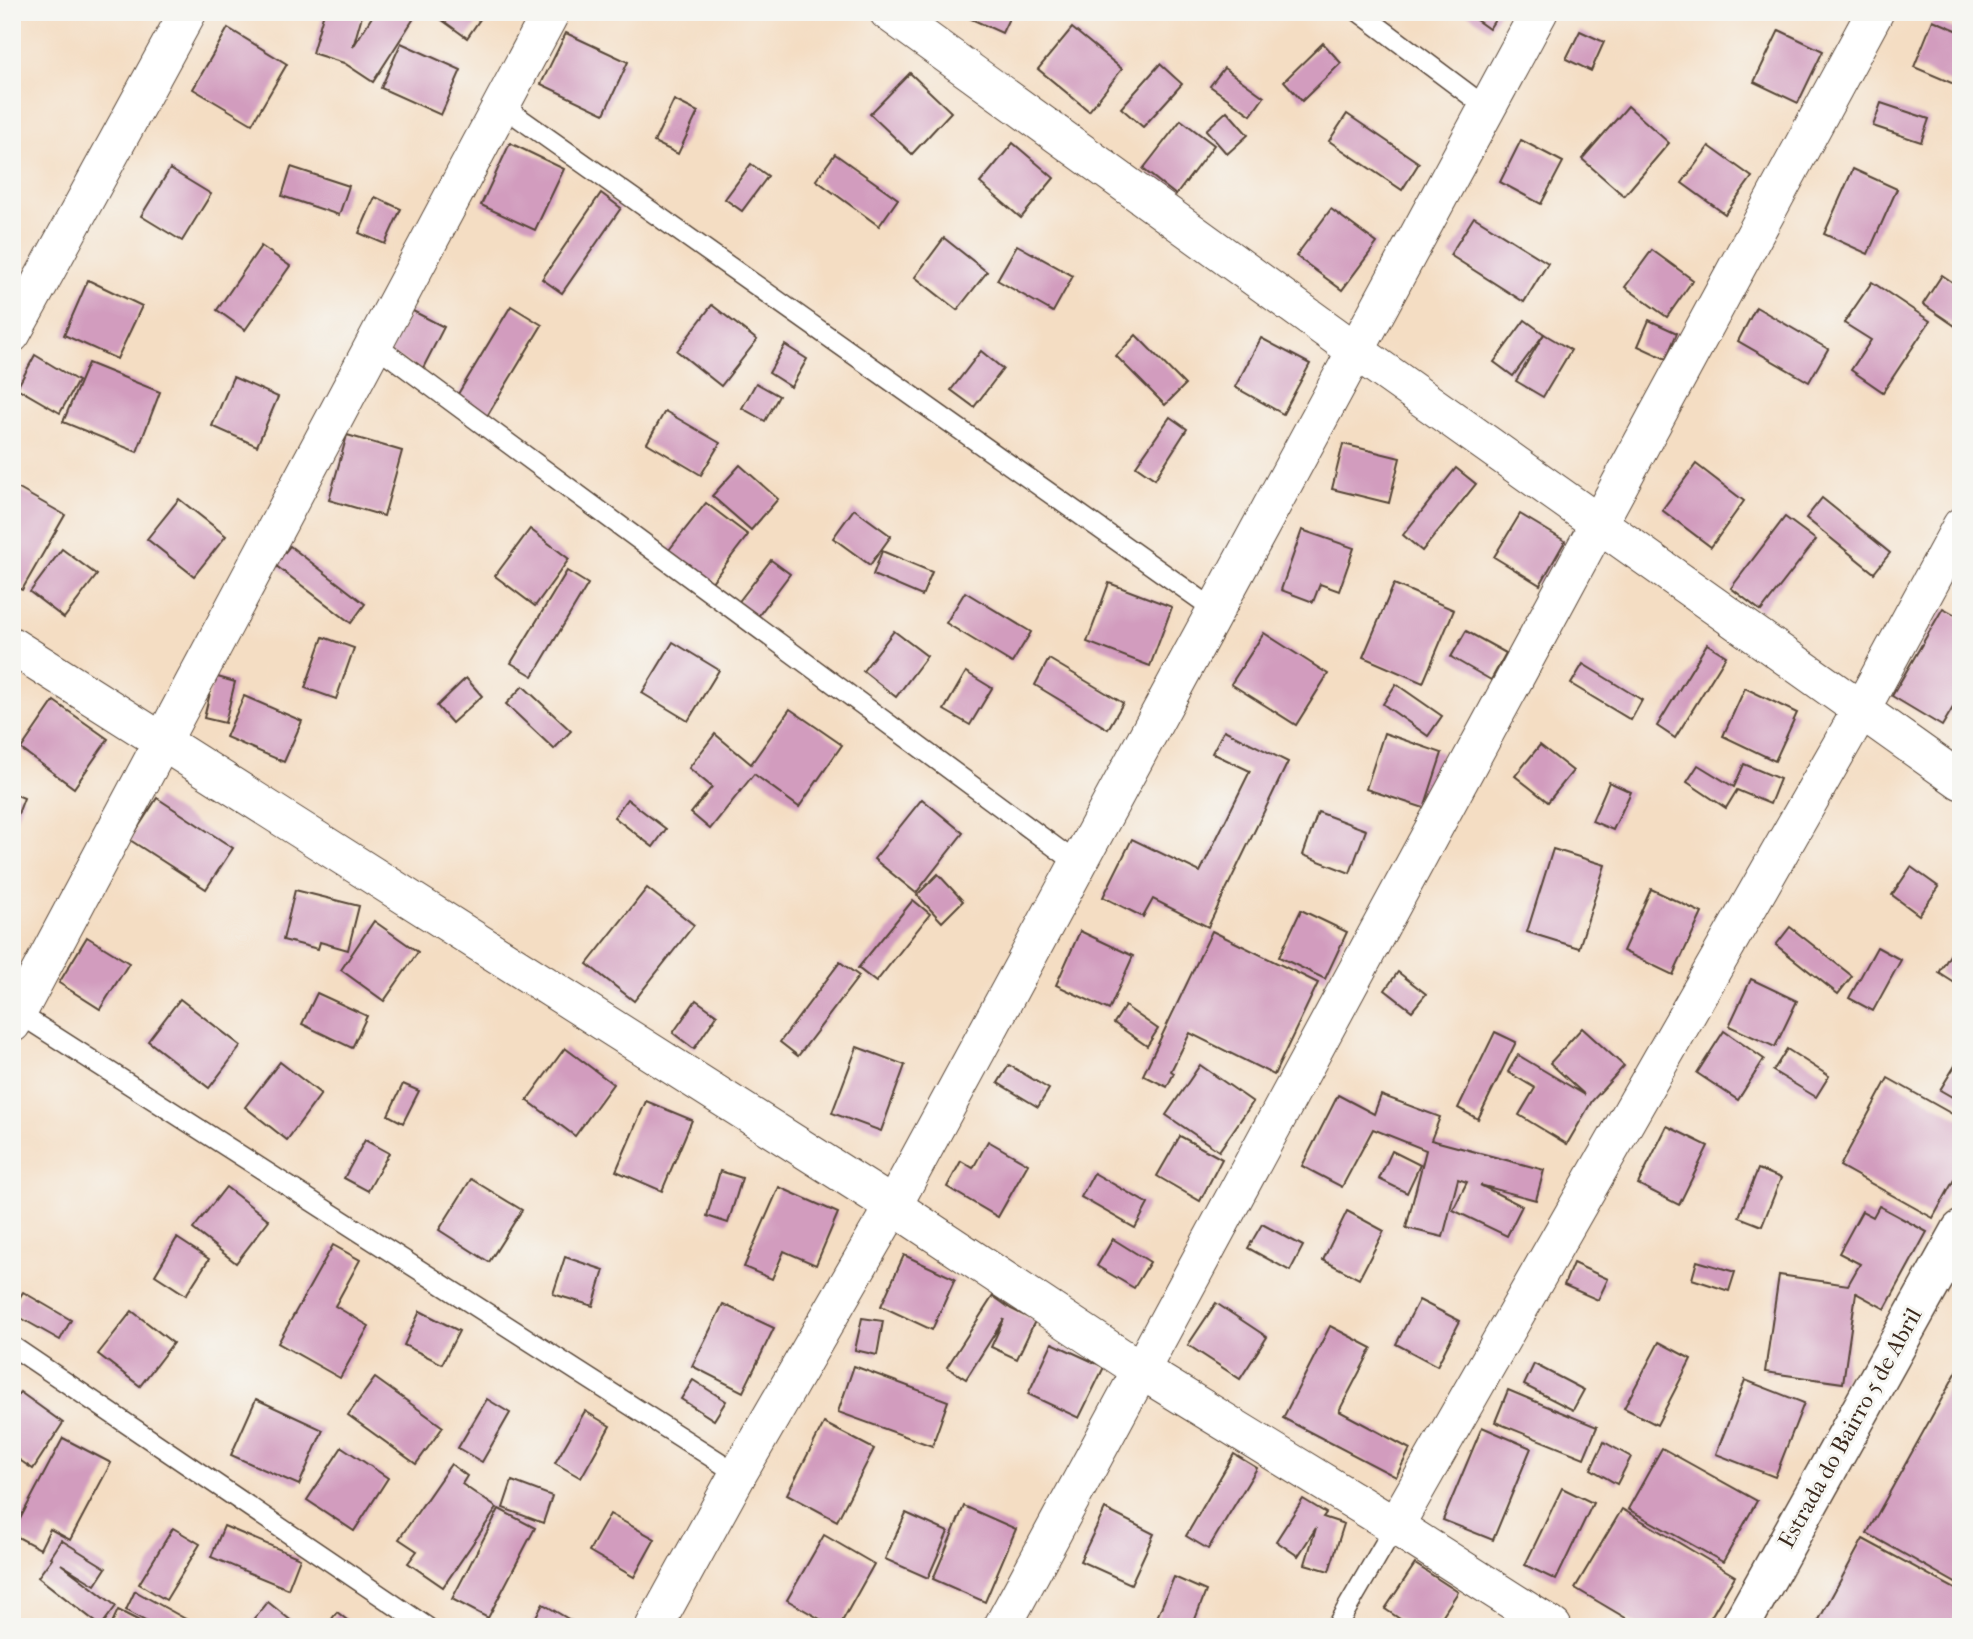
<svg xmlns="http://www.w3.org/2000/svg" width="1973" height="1639" viewBox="0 0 1973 1639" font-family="'IM FELL French Canon',serif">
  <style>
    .building { fill: #d29cbe }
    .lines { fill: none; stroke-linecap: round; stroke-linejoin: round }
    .service-casing { stroke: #574537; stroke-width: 22 }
    .minor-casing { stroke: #574537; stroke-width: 39 }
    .tertiary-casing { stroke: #574537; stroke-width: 41 }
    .service { stroke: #fff; stroke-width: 19 }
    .minor { stroke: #fff; stroke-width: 37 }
    .tertiary { stroke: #fff; stroke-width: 38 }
    .labels { text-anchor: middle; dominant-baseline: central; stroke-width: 6; stroke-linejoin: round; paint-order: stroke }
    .street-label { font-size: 23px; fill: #3b2a1e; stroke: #f6f6f2 }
  </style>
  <rect width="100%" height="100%" fill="#f6f6f2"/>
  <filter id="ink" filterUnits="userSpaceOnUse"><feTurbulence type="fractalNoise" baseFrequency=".0143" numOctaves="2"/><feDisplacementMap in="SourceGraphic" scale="14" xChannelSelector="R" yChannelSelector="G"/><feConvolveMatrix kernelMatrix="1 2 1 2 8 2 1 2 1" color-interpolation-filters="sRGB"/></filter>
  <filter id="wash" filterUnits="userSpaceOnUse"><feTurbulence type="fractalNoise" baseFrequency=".00686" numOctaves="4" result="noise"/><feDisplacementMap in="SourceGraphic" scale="28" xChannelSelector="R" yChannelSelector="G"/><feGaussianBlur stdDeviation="1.57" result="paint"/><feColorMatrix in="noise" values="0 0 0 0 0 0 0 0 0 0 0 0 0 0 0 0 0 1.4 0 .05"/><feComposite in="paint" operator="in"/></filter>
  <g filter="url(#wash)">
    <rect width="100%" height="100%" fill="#f4ddc3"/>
    <g id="blocks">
      <g class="building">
        <polygon points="12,12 23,12 12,31"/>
        <polygon points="324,12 363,12 353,47 375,12 418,12 373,82 344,63 312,53"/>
        <polygon points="431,12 485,12 467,38"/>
        <polygon points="956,12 1012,12 1002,33"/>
        <polygon points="1465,12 1500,12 1489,29"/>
        <polygon points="1933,20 1961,32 1961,87 1914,67"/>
        <polygon points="228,28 287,64 252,124 193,89"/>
        <polygon points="1072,28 1122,69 1089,111 1038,69"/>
        <polygon points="1779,30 1823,51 1798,103 1754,82"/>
        <polygon points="1580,31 1604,42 1591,71 1566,59"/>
        <polygon points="566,33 628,62 604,114 541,84"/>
        <polygon points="401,43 461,70 441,115 381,88"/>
        <polygon points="1323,43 1341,63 1302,101 1284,81"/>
        <polygon points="1160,64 1182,84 1143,127 1121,108"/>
        <polygon points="1224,68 1264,97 1251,115 1210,86"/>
        <polygon points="910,73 951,112 912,154 870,114"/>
        <polygon points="674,100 698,112 678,154 654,142"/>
        <polygon points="1881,103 1929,119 1921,142 1873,126"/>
        <polygon points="1628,106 1669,143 1624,196 1582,159"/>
        <polygon points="1227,111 1248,135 1227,154 1206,130"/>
        <polygon points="1347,114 1419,163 1402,190 1329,141"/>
        <polygon points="1181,120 1214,145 1176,195 1143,169"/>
        <polygon points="1521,140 1563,162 1541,204 1500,182"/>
        <polygon points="510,143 564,169 535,230 481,205"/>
        <polygon points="1013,143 1054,178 1021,218 980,183"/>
        <polygon points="1709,146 1752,177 1725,214 1682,183"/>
        <polygon points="835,154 898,199 879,226 816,180"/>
        <polygon points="751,164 768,176 742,211 725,199"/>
        <polygon points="291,167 349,186 339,215 282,196"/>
        <polygon points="170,169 211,194 182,241 141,216"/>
        <polygon points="1853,169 1897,189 1868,254 1824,234"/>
        <polygon points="601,193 621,208 562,293 542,279"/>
        <polygon points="375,197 401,209 385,244 359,233"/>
        <polygon points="1331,209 1377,243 1342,290 1296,256"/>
        <polygon points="1474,217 1548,263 1524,302 1450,255"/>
        <polygon points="944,238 987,272 957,310 915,277"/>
        <polygon points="1017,245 1073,276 1053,312 997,280"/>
        <polygon points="261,246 290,266 245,330 217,310"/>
        <polygon points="1652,250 1693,280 1667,317 1625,287"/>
        <polygon points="1942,275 1961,288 1961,330 1923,304"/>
        <polygon points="88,280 142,306 117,359 64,335"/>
        <polygon points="1872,282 1930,321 1883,392 1851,370 1871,340 1844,323"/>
        <polygon points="712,305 757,340 721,386 677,351"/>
        <polygon points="511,306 542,325 486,418 455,399"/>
        <polygon points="1756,307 1828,349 1809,382 1738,341"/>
        <polygon points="411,310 444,327 422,370 389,353"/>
        <polygon points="1525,320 1544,334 1513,376 1494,362"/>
        <polygon points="1649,320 1677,333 1666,359 1638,346"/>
        <polygon points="1544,334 1571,350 1543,397 1516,381"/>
        <polygon points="1136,335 1185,385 1165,405 1116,356"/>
        <polygon points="1261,338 1310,364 1283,414 1235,387"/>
        <polygon points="785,345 807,359 791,387 769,373"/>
        <polygon points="981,351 1003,369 974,407 951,390"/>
        <polygon points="35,355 78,381 60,413 17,388"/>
        <polygon points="88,363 160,392 137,452 63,422"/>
        <polygon points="233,377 278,397 257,446 212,426"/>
        <polygon points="756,383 779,396 765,421 742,408"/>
        <polygon points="665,411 720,443 701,475 647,443"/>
        <polygon points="1170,417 1187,429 1155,479 1136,466"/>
        <polygon points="347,435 402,451 384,516 329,500"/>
        <polygon points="1343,444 1400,458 1389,503 1332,489"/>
        <polygon points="1696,464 1744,501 1711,547 1662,510"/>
        <polygon points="740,465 778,499 751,530 712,496"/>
        <polygon points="1456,468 1476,484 1422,551 1403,535"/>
        <polygon points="12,485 65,515 22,590 12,585"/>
        <polygon points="1822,498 1890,553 1874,573 1806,518"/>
        <polygon points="179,499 226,536 194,576 147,539"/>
        <polygon points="706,503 748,535 711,583 669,550"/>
        <polygon points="854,509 891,536 870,565 833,538"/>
        <polygon points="1520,514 1565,541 1540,585 1494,557"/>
        <polygon points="1785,517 1816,540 1761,611 1731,588"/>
        <polygon points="530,529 569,559 535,606 495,576"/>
        <polygon points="1302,530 1354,548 1339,591 1320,584 1313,602 1281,590"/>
        <polygon points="290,546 365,604 351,623 275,565"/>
        <polygon points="62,549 97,575 64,618 30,592"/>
        <polygon points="882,551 932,572 922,596 873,575"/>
        <polygon points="771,560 790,574 756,619 737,604"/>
        <polygon points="567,571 588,584 533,676 511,663"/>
        <polygon points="1109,583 1172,607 1150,666 1087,642"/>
        <polygon points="1394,584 1454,610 1423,683 1363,657"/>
        <polygon points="965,592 1031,632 1012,663 946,623"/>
        <polygon points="1943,608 1961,618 1961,694 1942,726 1892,696"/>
        <polygon points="894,631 927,656 896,697 863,671"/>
        <polygon points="1466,631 1506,653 1491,680 1451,657"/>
        <polygon points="1264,633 1328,674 1296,725 1231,684"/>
        <polygon points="323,637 354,648 336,699 305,688"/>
        <polygon points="673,642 719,670 688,721 642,693"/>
        <polygon points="1707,644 1726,656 1675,738 1657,726"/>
        <polygon points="1049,659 1123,703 1108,729 1035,685"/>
        <polygon points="1583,664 1642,700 1631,720 1571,684"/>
        <polygon points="966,672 992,688 970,725 944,710"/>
        <polygon points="214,676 235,682 225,723 204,718"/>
        <polygon points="466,678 482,696 452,723 437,706"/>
        <polygon points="1396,684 1442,716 1428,736 1383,704"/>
        <polygon points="523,686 571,731 554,749 506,704"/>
        <polygon points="1745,688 1797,713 1775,761 1723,736"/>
        <polygon points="244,696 302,721 284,762 226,737"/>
        <polygon points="54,701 108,739 74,788 21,749"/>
        <polygon points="790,709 842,745 799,807 754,774 710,829 691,813 712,787 689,768 715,734 751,764"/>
        <polygon points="1224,730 1288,762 1208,927 1153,899 1143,917 1103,897 1132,839 1200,872 1250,771 1212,753"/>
        <polygon points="1384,733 1442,753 1424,808 1366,789"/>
        <polygon points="1540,745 1573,771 1548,802 1515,776"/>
        <polygon points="1744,764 1780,779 1770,804 1737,790 1726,808 1687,782 1698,765 1734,787"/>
        <polygon points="1609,782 1631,792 1613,830 1592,821"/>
        <polygon points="12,793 24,798 14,824 12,823"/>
        <polygon points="157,798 233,848 206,889 130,840"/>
        <polygon points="627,799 666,829 653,847 614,817"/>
        <polygon points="922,799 963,833 916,893 874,859"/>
        <polygon points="1318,812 1366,830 1350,873 1303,855"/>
        <polygon points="1553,849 1605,865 1579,948 1527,932"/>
        <polygon points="1911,867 1939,887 1919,915 1892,895"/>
        <polygon points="938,874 963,901 942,922 917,895"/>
        <polygon points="647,888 694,925 634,1001 587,964"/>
        <polygon points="1651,889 1702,913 1673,975 1623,951"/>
        <polygon points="295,890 359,906 348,950 320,942 318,949 283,940"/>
        <polygon points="913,900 930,914 876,982 858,968"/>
        <polygon points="1301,910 1347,932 1325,979 1279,957"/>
        <polygon points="374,921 418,952 384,1001 341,970"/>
        <polygon points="1790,927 1852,976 1838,994 1776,945"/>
        <polygon points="1080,931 1133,956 1109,1010 1056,985"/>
        <polygon points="1212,931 1318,983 1274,1075 1190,1033 1171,1071 1174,1073 1167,1087 1143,1075"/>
        <polygon points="87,937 129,963 100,1009 59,983"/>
        <polygon points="1961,937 1961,987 1939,973"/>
        <polygon points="1877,947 1901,960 1873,1011 1849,998"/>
        <polygon points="840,962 859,976 798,1056 780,1042"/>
        <polygon points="1398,972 1426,994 1412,1011 1385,990"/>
        <polygon points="1751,979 1797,1001 1775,1047 1729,1026"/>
        <polygon points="317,993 367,1016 352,1048 302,1024"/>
        <polygon points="180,999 241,1046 209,1088 148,1041"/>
        <polygon points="696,1000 717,1015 694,1049 673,1033"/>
        <polygon points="1125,1006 1158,1029 1147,1046 1114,1023"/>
        <polygon points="1582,1028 1624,1066 1592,1101 1567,1144 1519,1115 1535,1088 1508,1072 1518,1055 1585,1095 1550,1063"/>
        <polygon points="1724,1031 1764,1059 1738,1100 1697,1073"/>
        <polygon points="1495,1032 1516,1042 1478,1119 1458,1108"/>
        <polygon points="857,1047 905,1065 881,1131 832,1113"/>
        <polygon points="565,1048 613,1084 575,1136 527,1100"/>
        <polygon points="1787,1049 1829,1076 1816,1097 1773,1071"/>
        <polygon points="1961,1056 1961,1102 1940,1090"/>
        <polygon points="280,1062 321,1094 287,1140 245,1107"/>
        <polygon points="1009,1065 1049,1089 1038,1107 998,1083"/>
        <polygon points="1200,1065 1253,1102 1219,1151 1166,1115"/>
        <polygon points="1888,1078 1961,1119 1961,1167 1933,1218 1840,1166"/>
        <polygon points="403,1084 419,1091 403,1123 388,1115"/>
        <polygon points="1338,1095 1374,1114 1381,1095 1440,1117 1431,1140 1544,1170 1536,1200 1480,1185 1522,1206 1507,1236 1453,1210 1467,1182 1458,1179 1443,1237 1406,1228 1426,1150 1373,1129 1342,1187 1302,1166"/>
        <polygon points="646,1101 692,1120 662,1191 616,1171"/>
        <polygon points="1667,1126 1708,1146 1679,1205 1638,1184"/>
        <polygon points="1180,1136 1222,1159 1200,1201 1157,1176"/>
        <polygon points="365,1140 389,1153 368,1191 344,1178"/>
        <polygon points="988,1141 1028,1164 998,1217 947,1187 961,1161 973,1168"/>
        <polygon points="1392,1151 1420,1165 1407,1193 1379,1179"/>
        <polygon points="1758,1169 1781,1178 1762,1226 1739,1217"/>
        <polygon points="720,1171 742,1178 728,1223 707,1216"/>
        <polygon points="1094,1173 1148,1204 1135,1228 1081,1197"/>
        <polygon points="471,1179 522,1210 489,1262 439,1230"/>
        <polygon points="226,1187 269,1220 236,1263 193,1229"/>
        <polygon points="779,1187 838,1213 816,1265 784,1251 772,1279 744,1267"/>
        <polygon points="1879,1206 1927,1232 1885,1309 1856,1293 1843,1383 1765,1372 1779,1275 1848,1285 1860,1264 1839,1253 1862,1211 1873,1217"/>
        <polygon points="1347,1211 1384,1231 1359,1279 1323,1260"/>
        <polygon points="1262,1224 1303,1246 1290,1271 1248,1248"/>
        <polygon points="177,1238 209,1259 186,1295 155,1275"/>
        <polygon points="1113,1239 1150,1262 1134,1288 1097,1266"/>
        <polygon points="333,1245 360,1260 335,1306 369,1326 340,1378 278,1343"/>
        <polygon points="904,1255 955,1279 932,1330 881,1306"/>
        <polygon points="565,1257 604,1270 593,1306 553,1294"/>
        <polygon points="1697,1261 1735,1272 1729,1291 1692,1279"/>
        <polygon points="1573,1263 1608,1279 1598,1300 1564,1285"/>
        <polygon points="23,1292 71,1320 60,1340 12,1313 12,1310"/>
        <polygon points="993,1296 1011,1309 1035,1321 1017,1359 991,1347 1004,1319 966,1379 947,1367"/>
        <polygon points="1419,1300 1460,1321 1437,1366 1396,1344"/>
        <polygon points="1216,1303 1267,1337 1240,1379 1188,1345"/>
        <polygon points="723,1304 774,1328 743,1392 692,1366"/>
        <polygon points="132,1311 173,1343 140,1386 98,1354"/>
        <polygon points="420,1311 459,1331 442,1364 404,1345"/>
        <polygon points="862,1318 883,1321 877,1355 855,1350"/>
        <polygon points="1330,1326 1372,1348 1339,1411 1410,1449 1396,1477 1283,1418"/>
        <polygon points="1659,1342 1691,1359 1657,1425 1624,1408"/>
        <polygon points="1052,1343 1104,1367 1079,1418 1028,1394"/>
        <polygon points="1534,1364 1584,1390 1573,1410 1524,1385"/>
        <polygon points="1961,1364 1961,1586 1867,1533"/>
        <polygon points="854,1366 948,1401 932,1446 838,1412"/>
        <polygon points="375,1378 443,1427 416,1464 348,1415"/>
        <polygon points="693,1380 726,1401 714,1420 681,1399"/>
        <polygon points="1745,1380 1804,1403 1775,1477 1716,1454"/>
        <polygon points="1508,1390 1597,1427 1584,1458 1495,1422"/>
        <polygon points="20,1392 63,1423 33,1469 12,1455 12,1403"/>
        <polygon points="256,1399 323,1430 299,1485 231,1455"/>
        <polygon points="487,1399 510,1413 482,1462 458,1448"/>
        <polygon points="585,1411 610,1426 581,1478 555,1463"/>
        <polygon points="824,1423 874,1449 837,1521 787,1494"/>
        <polygon points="1482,1427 1531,1448 1493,1540 1443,1520"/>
        <polygon points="63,1438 111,1463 70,1540 50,1529 40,1549 12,1534"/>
        <polygon points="1604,1442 1631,1457 1617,1484 1591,1469"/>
        <polygon points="342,1447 388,1478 354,1531 307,1500"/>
        <polygon points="1662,1448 1757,1501 1723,1562 1628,1509"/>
        <polygon points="1234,1454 1257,1468 1208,1549 1186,1536"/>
        <polygon points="451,1464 467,1476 462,1484 497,1508 443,1587 408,1563 417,1551 399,1539"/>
        <polygon points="512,1481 552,1496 543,1523 503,1508"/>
        <polygon points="1562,1488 1593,1503 1556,1580 1525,1565"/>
        <polygon points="1303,1499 1326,1513 1323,1517 1344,1524 1329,1571 1305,1564 1316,1528 1298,1556 1276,1541"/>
        <polygon points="964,1506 1016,1529 985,1602 933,1579"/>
        <polygon points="499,1509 535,1528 488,1618 452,1599"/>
        <polygon points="1105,1509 1154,1534 1131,1584 1080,1561"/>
        <polygon points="1622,1509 1735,1576 1705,1627 1641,1627 1575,1588"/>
        <polygon points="906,1513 948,1532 928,1578 885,1559"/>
        <polygon points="610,1514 655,1539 634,1577 589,1551"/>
        <polygon points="224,1526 300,1558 288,1589 211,1557"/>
        <polygon points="173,1528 200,1544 166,1600 139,1584"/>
        <polygon points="824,1535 874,1564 839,1627 834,1627 787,1600"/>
        <polygon points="1863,1539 1961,1592 1961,1606 1949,1627 1815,1627"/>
        <polygon points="61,1540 106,1568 95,1585 61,1564 116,1606 101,1626 38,1577 52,1558 50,1557"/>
        <polygon points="1415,1564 1458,1592 1435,1627 1412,1627 1385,1609"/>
        <polygon points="1174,1577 1206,1591 1192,1627 1153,1627"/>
        <polygon points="135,1591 200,1627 156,1627 126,1610"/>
        <polygon points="268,1602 299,1627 248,1627"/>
        <polygon points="543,1604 582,1627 530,1627"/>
        <polygon points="118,1610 151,1627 110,1627"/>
        <polygon points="337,1612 356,1627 326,1627"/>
      </g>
    </g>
  </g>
  <g filter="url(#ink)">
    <use href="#blocks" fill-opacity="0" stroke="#574537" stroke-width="2"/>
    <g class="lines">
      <g class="service-casing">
        <g id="service">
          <polyline points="1359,12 1487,108"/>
          <polyline points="501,105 1215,610"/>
          <polyline points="374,344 1078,864"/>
          <polyline points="18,1013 738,1474"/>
          <polyline points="12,1346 427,1627"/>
          <polyline points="1336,1627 1395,1526"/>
        </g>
      </g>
      <g class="minor-casing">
        <g id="minor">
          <polyline points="888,12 1356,351 1961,781"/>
          <polyline points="12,334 188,12"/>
          <polyline points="12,646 893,1206 1142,1371 1395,1526 1553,1627"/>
          <polyline points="12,1024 551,12"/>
          <polyline points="1395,1526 1861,710 1961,526"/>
          <polyline points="654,1627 738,1474 893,1206 1539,12"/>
          <polyline points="1002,1627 1875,12"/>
        </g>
      </g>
      <g class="tertiary-casing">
        <polyline id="tertiary" points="1740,1627 1961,1230"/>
      </g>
      <use href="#service" class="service"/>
      <use href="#minor" class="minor"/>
      <use href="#tertiary" class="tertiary"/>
    </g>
  </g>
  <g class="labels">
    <g class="street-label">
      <text transform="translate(1850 1428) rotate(-61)">Estrada do Bairro 5 de Abril</text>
    </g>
  </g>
  <rect width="1973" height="1639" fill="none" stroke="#f6f6f2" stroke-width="42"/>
</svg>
